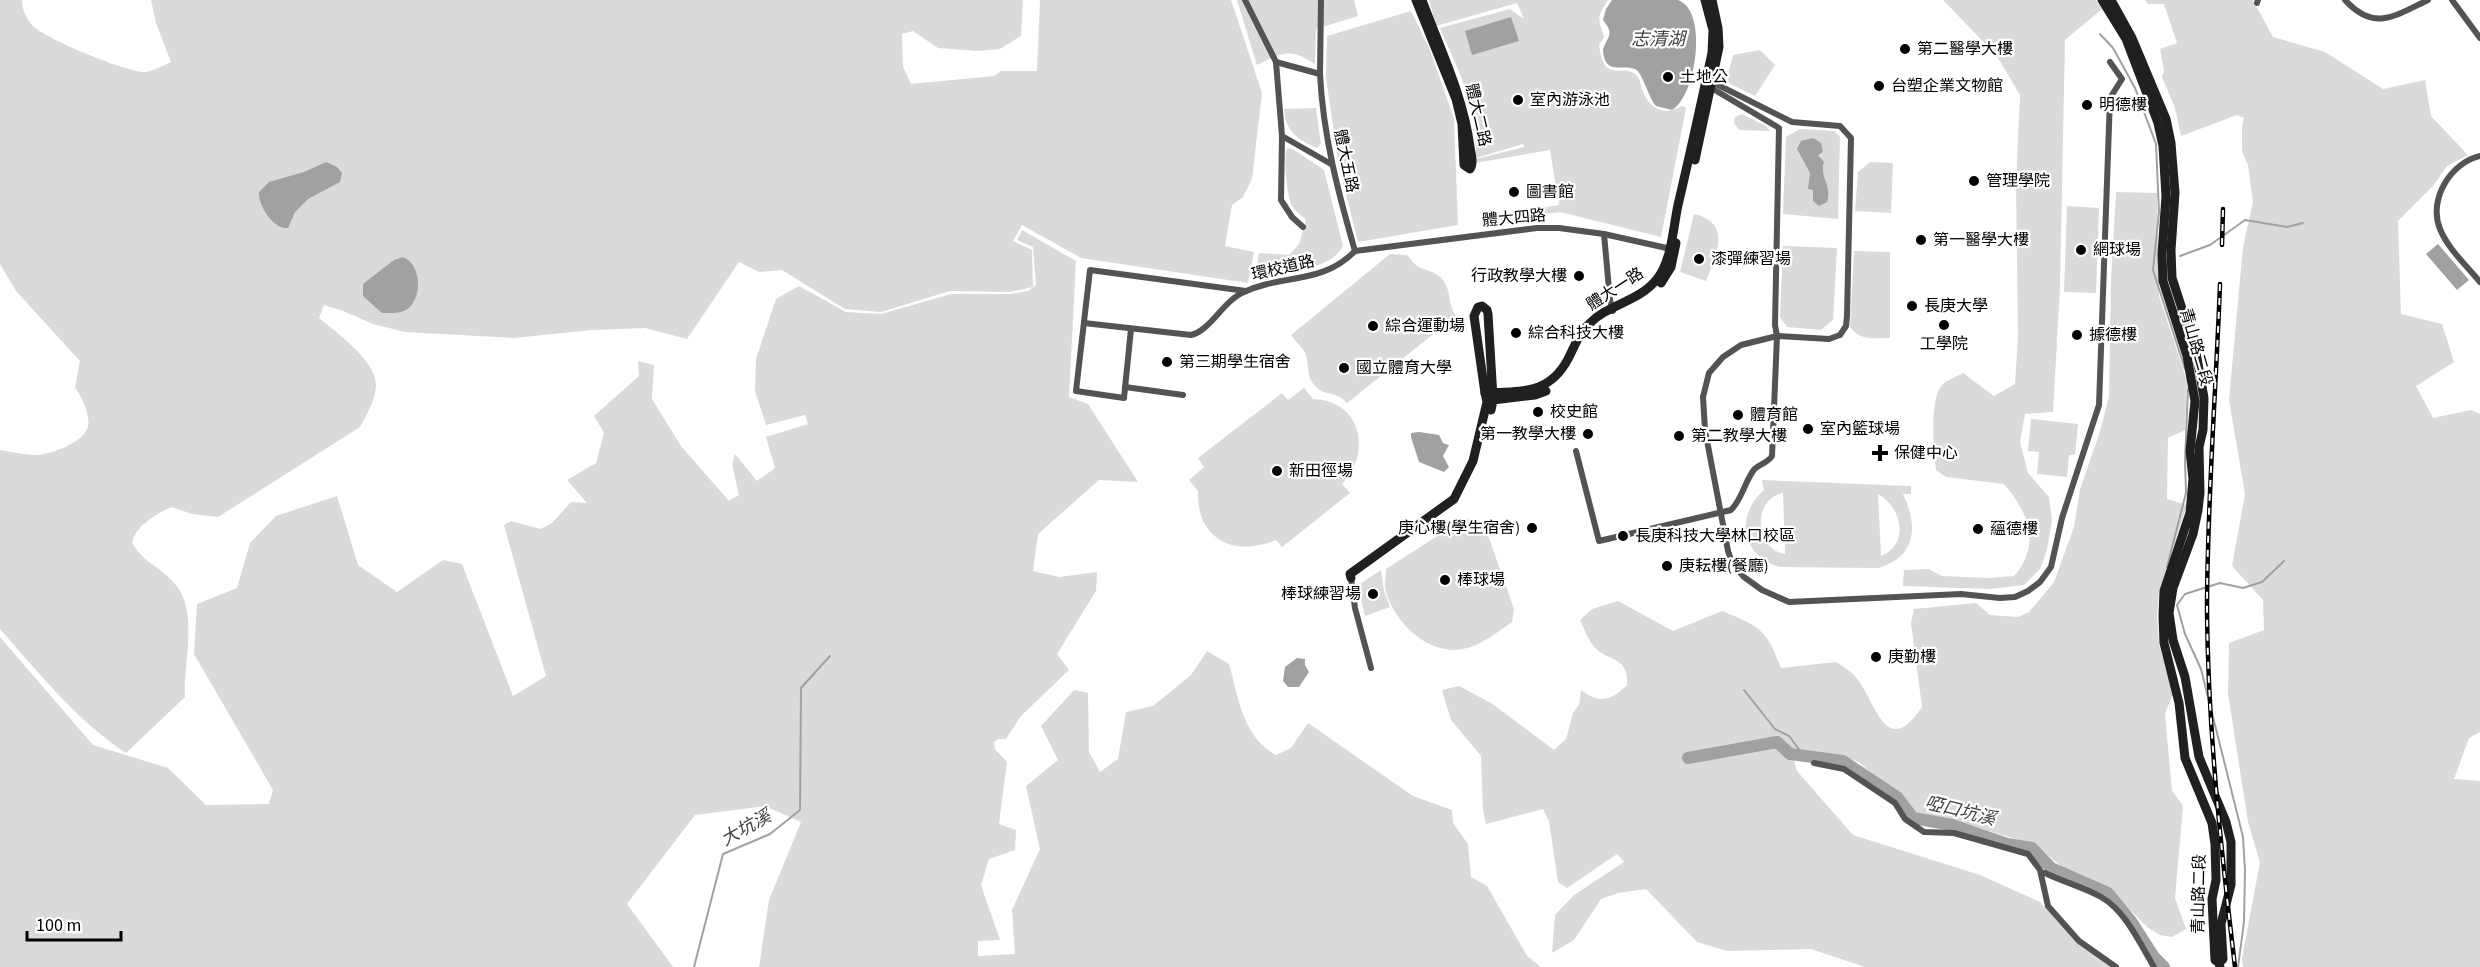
<svg xmlns="http://www.w3.org/2000/svg" width="2480" height="967" viewBox="0 0 2480 967" font-family="'Source Sans 3','Noto Sans TC',sans-serif">
  <style>
    .green { fill: #dadada; fill-rule: evenodd }
    .water { fill: #a1a1a1 }
    .lines { fill: none; stroke-linecap: round; stroke-linejoin: round }
    .stream { stroke: #a1a1a1; stroke-width: 2 }
    .river { stroke: #a1a1a1; stroke-width: 12 }
    .street { stroke: #535353; stroke-width: 6 }
    .secondary { stroke: #202020; stroke-width: 9 }
    .rail-casing { stroke: #000; stroke-width: 4.5 }
    .rail { stroke: #fff; stroke-width: 2; stroke-dasharray: 7; stroke-linecap: butt }
    .poi-dot { fill: #000; stroke: #fff; stroke-width: 2 }
    .labels { text-anchor: middle; dominant-baseline: central; stroke-width: 4.5; stroke-linejoin: round; paint-order: stroke }
    .poi-label { font-size: 16px; fill: #000; stroke: #fff; text-anchor: start }
    .street-label { font-size: 16px; fill: #000; stroke: #fff }
    .water-label { font-size: 18px; font-style: italic; fill: #424242; stroke: #fff }
  </style>
  <rect width="100%" height="100%" fill="#fff"/>
  <g class="green">
    <path d="M 0,0 L 22,0 C 22,9 26,18 32,25 C 45,39 126,72 145,72 C 153,71 164,65 171,62 L 156,23 L 151,0 L 1023,0 L 1021,36 L 1000,49 L 978,51 L 938,48 L 913,31 L 902,34 L 903,67 L 911,84 L 994,76 L 1001,71 L 1037,71 L 1040,0 L 1231,0 L 1262,93 L 1252,179 L 1243,197 L 1232,205 L 1225,246 L 1254,252 L 1248,283 L 1081,258 L 1022,225 L 1013,241 L 1032,250 L 1033,287 L 1010,292 L 950,291 L 881,312 L 845,309 L 782,270 L 759,272 L 739,262 L 687,339 L 645,328 L 592,330 L 514,338 L 405,332 L 373,324 L 343,311 L 324,305 L 319,318 C 336,332 375,360 376,384 C 376,399 367,414 360,427 L 218,517 L 192,514 L 172,507 C 156,514 136,525 132,543 C 145,564 161,567 175,584 C 199,611 183,663 185,697 L 126,753 C 76,720 39,673 0,629 L 0,450 C 12,452 25,455 37,455 C 52,454 85,442 88,426 C 91,415 81,396 75,387 L 80,361 L 16,291 L 0,264 Z"/>
    <path d="M 1237,0 L 1354,0 L 1358,16 L 1316,29 L 1315,64 C 1290,47 1282,53 1257,65 Z"/>
    <path d="M 1429,0 L 1608,0 C 1596,19 1598,17 1604,37 L 1599,45 C 1605,87 1623,61 1637,76 C 1641,80 1640,84 1642,89 C 1648,108 1664,117 1682,106 L 1686,108 L 1661,237 L 1560,212 L 1483,222 L 1482,218 L 1559,205 L 1550,150 L 1475,163 L 1476,159 L 1524,147 L 1523,144 L 1476,158 C 1477,104 1460,75 1440,28 L 1510,9 L 1524,19 L 1517,3 L 1436,26 Z"/>
    <path d="M 1943,0 L 2096,0 L 2102,9 L 2065,40 L 2060,287 L 2053,412 L 2025,414 L 2020,442 L 2028,473 L 2049,497 L 2052,521 L 2047,550 L 2040,569 L 2024,585 L 1990,589 L 1903,586 L 1904,570 L 1928,569 L 1942,576 L 1988,578 L 2014,576 C 2042,544 2028,512 2004,484 L 1946,477 L 1936,470 C 1934,451 1929,400 1942,385 C 1947,380 1956,377 1963,373 L 1994,396 L 2015,384 L 2018,337 L 2016,182 L 2020,95 L 1997,56 Z"/>
    <polygon points="2145,0 2253,0 2273,37 2325,52 2383,89 2425,80 2431,116 2468,155 2447,166 2433,186 2398,221 2401,314 2442,324 2454,362 2416,386 2433,418 2471,410 2480,414 2480,732 2469,738 2454,779 2480,781 2480,967 2243,967 2242,958 2260,862 2248,822 2228,694 2229,643 2264,630 2263,600 2232,566 2245,494 2229,400 2243,247 2253,202 2248,165 2242,151 2242,127 2244,118 2237,115 2181,136 2175,108 2162,77 2164,71 2160,49 2177,43 2164,4 2148,4"/>
    <polygon points="1411,11 1430,50 1454,119 1458,225 1358,242 1339,166 1326,78 1327,36"/>
    <polygon points="1760,50 1775,65 1755,96 1726,82 1733,55"/>
    <path d="M 1316,108 L 1321,144 L 1317,148 C 1297,140 1285,130 1284,109 Z"/>
    <polygon points="1742,114 1766,126 1770,131 1739,130 1734,123 1735,117"/>
    <polygon points="1800,129 1834,131 1840,137 1838,219 1783,214 1786,137"/>
    <path d="M 1287,148 L 1293,149 L 1324,170 L 1343,246 C 1331,271 1280,273 1255,278 L 1259,253 L 1289,255 L 1299,244 L 1306,220 C 1302,216 1295,211 1292,206 C 1287,197 1283,158 1287,148 Z"/>
    <polygon points="1870,162 1893,163 1891,213 1855,211 1858,172"/>
    <path d="M 2116,192 L 2157,193 L 2159,296 L 2187,381 L 2185,430 L 2168,438 L 2167,499 L 2187,505 L 2159,592 L 2157,616 L 2159,644 L 2173,694 L 2165,714 L 2172,791 L 2183,806 L 2175,898 L 2186,929 L 2172,937 L 2160,935 L 2147,927 L 2110,889 L 2062,867 L 2035,845 L 1963,823 L 1919,815 L 1860,763 L 1845,756 L 1791,750 L 1797,771 L 1853,835 L 1980,875 L 2040,902 L 2078,941 L 2111,967 L 1865,967 L 1811,949 L 1727,951 L 1697,942 L 1646,889 L 1618,893 L 1601,899 L 1574,940 L 1552,953 L 1555,915 L 1574,895 L 1624,862 L 1617,854 L 1567,888 L 1558,882 L 1549,821 L 1543,809 L 1486,824 L 1483,810 L 1481,756 L 1451,720 L 1442,690 L 1459,686 L 1491,703 L 1554,750 L 1566,739 L 1573,713 L 1579,705 L 1581,690 C 1599,704 1611,701 1627,685 C 1629,654 1606,663 1593,645 C 1587,638 1584,628 1580,620 L 1592,609 L 1618,601 L 1673,631 L 1722,611 C 1761,627 1766,629 1781,668 L 1836,662 C 1842,666 1851,671 1855,676 C 1876,700 1885,762 1922,707 L 1911,623 L 1914,609 L 1976,603 L 1990,615 L 2018,617 L 2029,612 L 2054,582 L 2074,527 L 2080,489 L 2099,435 L 2109,396 L 2111,279 Z"/>
    <polygon points="2067,206 2099,208 2096,293 2064,292"/>
    <path d="M 1694,214 C 1733,223 1716,255 1706,281 L 1680,272 Z"/>
    <path d="M 1022,230 L 1076,261 L 1069,397 L 1088,404 L 1138,482 L 1099,480 L 1038,534 L 1033,571 L 1059,577 L 1097,572 L 1096,591 L 1057,654 L 1069,670 L 1021,716 L 1006,739 L 998,739 L 994,742 L 995,749 L 1007,762 L 999,824 L 1016,830 L 1015,850 L 989,859 L 981,885 L 1000,940 L 978,941 L 978,956 L 1015,954 L 1012,910 L 1040,849 L 1026,786 L 1058,760 L 1041,726 L 1074,690 L 1088,693 L 1089,752 L 1100,772 L 1118,759 L 1126,712 L 1153,706 L 1191,675 L 1207,651 L 1229,664 C 1239,698 1242,736 1276,755 L 1291,748 L 1308,723 L 1413,796 L 1452,810 L 1453,823 L 1468,844 L 1471,877 L 1487,886 L 1527,956 L 1541,967 L 759,967 L 769,900 L 801,822 L 765,806 L 695,815 L 627,904 L 673,967 L 0,967 L 0,637 L 93,745 L 168,768 L 206,805 L 269,804 L 273,790 L 194,654 L 197,604 L 237,588 L 250,543 L 276,516 L 337,496 L 358,565 L 397,592 L 443,560 L 462,564 L 513,696 L 546,676 L 504,525 L 511,521 L 540,529 L 552,523 L 571,502 L 587,503 L 567,480 L 596,463 L 604,433 L 594,416 L 639,376 L 638,361 L 654,365 L 652,399 L 681,446 L 729,501 L 739,495 L 732,464 L 735,454 L 757,481 L 775,468 L 766,437 L 808,424 L 805,415 L 766,425 L 755,391 L 756,359 L 776,299 L 799,286 L 846,312 L 881,314 L 951,294 L 1011,294 L 1028,291 L 1036,285 L 1033,247 L 1017,240 Z"/>
    <polygon points="1783,246 1837,248 1833,320 1821,330 1787,327 1780,317"/>
    <path d="M 1854,251 L 1890,252 L 1890,338 C 1874,338 1860,341 1850,327 Z"/>
    <path d="M 1390,254 L 1407,255 C 1410,258 1413,263 1417,266 C 1426,271 1436,271 1443,280 C 1452,292 1447,304 1456,316 L 1347,403 C 1336,390 1325,397 1315,386 C 1306,376 1309,365 1306,354 C 1303,348 1295,341 1291,335 Z"/>
    <path d="M 1304,388 L 1313,399 C 1362,401 1372,452 1342,484 L 1350,493 L 1282,547 L 1276,540 C 1234,558 1196,539 1198,491 L 1189,480 L 1204,467 L 1198,458 L 1282,393 L 1288,400 Z"/>
    <polygon points="2031,419 2078,424 2075,455 2069,455 2067,477 2037,474 2039,452 2028,451"/>
    <path d="M 1762,480 L 1911,486 L 1911,494 L 1903,494 C 1918,525 1917,557 1878,568 L 1780,567 C 1741,557 1735,515 1764,490 ZM 1783,493 L 1785,553 L 1785,554 C 1754,549 1752,499 1783,493 ZM 1878,494 C 1902,507 1910,544 1881,556 Z"/>
    <path d="M 1471,519 L 1485,528 L 1489,538 L 1514,609 L 1512,622 C 1496,633 1482,645 1463,649 C 1429,656 1395,623 1386,592 C 1384,585 1386,576 1386,569 L 1462,520 Z"/>
    <polygon points="1381,570 1384,591 1390,607 1365,616 1359,590 1360,584"/>
  </g>
  <g class="water">
    <path d="M 1612,0 C 1624,0 1670,0 1678,0 C 1709,11 1696,97 1672,110 L 1656,106 C 1648,97 1642,71 1635,69 C 1622,64 1604,76 1603,49 C 1609,35 1614,34 1603,20 L 1606,9 Z"/>
    <polygon points="1511,17 1519,41 1472,55 1465,31"/>
    <path d="M 1813,138 L 1821,143 L 1823,152 L 1818,155 L 1824,162 C 1819,177 1833,187 1827,202 L 1819,206 L 1813,201 L 1813,190 L 1808,189 L 1810,173 L 1797,149 L 1801,141 Z"/>
    <path d="M 326,162 L 337,167 L 342,173 L 340,182 L 308,199 L 295,212 L 288,228 C 274,230 258,206 259,192 L 269,182 L 304,172 Z"/>
    <polygon points="2438,244 2469,280 2457,290 2426,254"/>
    <path d="M 403,257 C 422,264 423,300 406,310 C 399,314 389,313 382,313 L 363,296 L 363,284 L 394,260 Z"/>
    <polygon points="1419,432 1439,435 1443,443 1449,445 1443,456 1449,467 1444,472 1419,462 1411,437 1411,433"/>
    <polygon points="1297,658 1305,659 1305,665 1309,672 1299,687 1288,687 1283,681 1285,667"/>
  </g>
  <g class="lines">
    <g class="stream">
      <polyline points="2100,34 2113,48 2135,88 2156,144 2159,212 2153,270 2185,369"/>
      <polyline points="2180,256 2210,245 2245,220 2287,227 2303,223"/>
      <polyline points="2167,567 2186,493 2185,461 2188,389"/>
      <polyline points="1744,690 1775,729 1789,736 1805,757"/>
      <polyline points="694,967 723,854 770,834 800,810 801,688 830,656"/>
      <polyline points="2238,967 2244,922 2245,871 2243,837 2201,669 2185,634 2177,605 2185,594 2220,583 2243,588 2262,582 2284,561"/>
    </g>
    <polyline class="river" points="1688,758 1777,742 1790,754 1843,761 1897,797 1913,818 1952,825 2007,844 2032,848 2051,868 2108,893 2131,921 2154,957 2164,967"/>
    <g class="street">
      <path d="M 1245,0 L 1276,62 L 1320,74 C 1323,135 1338,192 1355,251"/>
      <path d="M 2345,0 C 2374,32 2395,16 2428,0"/>
      <polyline points="2452,0 2480,38"/>
      <polyline points="2257,3 2258,0"/>
      <polyline points="1276,62 1282,136 1281,200 1292,217 1303,227"/>
      <polyline points="1320,74 1321,0"/>
      <polyline points="1708,83 1712,82 1792,122 1840,126 1851,138 1847,316 1846,326 1840,335 1829,339 1777,336 1741,345 1723,357 1709,373 1703,397 1705,430 1728,551 1732,563 1744,577 1762,590 1789,602 1961,594 2000,598 2015,597 2028,591 2040,582 2051,567 2062,518 2099,405 2110,98 2122,79 2110,62"/>
      <polyline points="1282,136 1331,164"/>
      <path d="M 2480,156 C 2450,163 2428,200 2440,229 C 2448,249 2467,266 2480,282"/>
      <polyline points="1604,234 1610,300 1613,311"/>
      <polyline points="1355,251 1537,228 1559,228 1604,234 1671,249"/>
      <path d="M 1084,323 L 1191,335 C 1210,331 1223,301 1244,292 C 1282,274 1322,285 1355,251"/>
      <polyline points="1131,329 1124,398 1076,391 1090,270 1246,291"/>
      <polyline points="1125,387 1183,395"/>
      <path d="M 1576,451 L 1599,541 L 1731,510 C 1742,499 1744,484 1753,471 C 1758,464 1767,464 1772,456 L 1777,336 L 1775,325 L 1779,128 L 1708,86"/>
      <polyline points="1351,578 1355,608 1371,668"/>
      <polyline points="1814,763 1844,769 1895,803 1905,819 1924,832 1954,833 2028,854 2040,870 2048,906 2079,941 2116,967"/>
      <path d="M 2045,873 C 2063,882 2084,887 2101,897 C 2126,911 2140,944 2154,967"/>
    </g>
    <g class="secondary">
      <path d="M 1416,0 L 1456,99 L 1462,124 L 1464,165 L 1470,169 C 1474,163 1471,154 1470,147 C 1463,95 1440,49 1422,0"/>
      <polyline points="2102,0 2126,39 2158,123 2163,146 2166,196 2162,254 2163,281 2187,356 2195,401 2190,451 2193,479 2190,513 2164,591 2163,616 2164,643 2179,703 2185,758 2212,823 2215,844 2216,880 2212,899 2215,960 2219,963"/>
      <polyline points="2111,0 2132,38 2166,119 2171,143 2175,193 2171,250 2172,278 2196,352 2204,398 2203,430 2199,447 2200,493 2198,510 2193,534 2173,588 2169,613 2173,640 2185,677 2199,757 2226,822 2231,842 2231,885 2221,924 2223,959 2219,963 2220,967"/>
      <polyline points="1695,160 1719,47 1718,28 1712,0"/>
      <polyline points="1661,283 1671,267 1676,243"/>
      <polyline points="1485,393 1474,316 1478,307 1482,306 1487,310 1488,314 1493,398"/>
      <polyline points="1491,410 1493,400 1535,395 1546,391"/>
      <path d="M 1351,578 L 1350,574 L 1454,499 L 1473,461 L 1487,402 L 1485,393 C 1521,391 1549,395 1568,359 C 1575,346 1578,334 1589,324 C 1608,304 1639,302 1657,279 C 1672,260 1673,228 1678,205 C 1690,154 1701,104 1712,53 L 1713,30 L 1705,0"/>
    </g>
    <g class="rail-casing">
      <g id="rail">
        <polyline points="2222,245 2223,209"/>
        <path d="M 2220,284 C 2216,392 2207,503 2207,610 C 2208,730 2221,849 2235,967"/>
      </g>
    </g>
    <use href="#rail" class="rail"/>
  </g>
  <g class="poi-dot">
    <circle cx="1905" cy="49" r="6"/>
    <circle cx="1668" cy="77" r="6"/>
    <circle cx="1879" cy="86" r="6"/>
    <circle cx="1518" cy="100" r="6"/>
    <circle cx="2087" cy="105" r="6"/>
    <circle cx="1974" cy="181" r="6"/>
    <circle cx="1514" cy="192" r="6"/>
    <circle cx="1921" cy="240" r="6"/>
    <circle cx="2081" cy="250" r="6"/>
    <circle cx="1699" cy="259" r="6"/>
    <circle cx="1579" cy="276" r="6"/>
    <circle cx="1912" cy="306" r="6"/>
    <circle cx="1944" cy="325" r="6"/>
    <circle cx="1373" cy="326" r="6"/>
    <circle cx="1516" cy="333" r="6"/>
    <circle cx="2077" cy="335" r="6"/>
    <circle cx="1167" cy="362" r="6"/>
    <circle cx="1344" cy="368" r="6"/>
    <circle cx="1538" cy="412" r="6"/>
    <circle cx="1738" cy="415" r="6"/>
    <circle cx="1808" cy="429" r="6"/>
    <circle cx="1588" cy="434" r="6"/>
    <circle cx="1679" cy="436" r="6"/>
    <path d="M1877 444h6v6h6v6h-6v6h-6v-6h-6v-6h6z"/>
    <circle cx="1277" cy="471" r="6"/>
    <circle cx="1532" cy="528" r="6"/>
    <circle cx="1978" cy="529" r="6"/>
    <circle cx="1623" cy="536" r="6"/>
    <circle cx="1667" cy="566" r="6"/>
    <circle cx="1445" cy="580" r="6"/>
    <circle cx="1373" cy="594" r="6"/>
    <circle cx="1876" cy="657" r="6"/>
  </g>
  <g class="labels">
    <g class="poi-label">
      <text x="1917" y="49">第二醫學大樓</text>
      <text x="1680" y="77">土地公</text>
      <text x="1891" y="86">台塑企業文物館</text>
      <text x="1530" y="100">室內游泳池</text>
      <text x="2099" y="105">明德樓</text>
      <text x="1986" y="181">管理學院</text>
      <text x="1526" y="192">圖書館</text>
      <text x="1933" y="240">第一醫學大樓</text>
      <text x="2093" y="250">網球場</text>
      <text x="1711" y="259">漆彈練習場</text>
      <text x="1567" y="276" text-anchor="end">行政教學大樓</text>
      <text x="1924" y="306">長庚大學</text>
      <text x="1385" y="326">綜合運動場</text>
      <text x="1528" y="333">綜合科技大樓</text>
      <text x="2089" y="335">據德樓</text>
      <text x="1944" y="344" text-anchor="middle">工學院</text>
      <text x="1179" y="362">第三期學生宿舍</text>
      <text x="1356" y="368">國立體育大學</text>
      <text x="1550" y="412">校史館</text>
      <text x="1750" y="415">體育館</text>
      <text x="1820" y="429">室內籃球場</text>
      <text x="1576" y="434" text-anchor="end">第一教學大樓</text>
      <text x="1691" y="436">第二教學大樓</text>
      <text x="1894" y="453">保健中心</text>
      <text x="1289" y="471">新田徑場</text>
      <text x="1520" y="528" text-anchor="end">庚心樓(學生宿舍)</text>
      <text x="1990" y="529">蘊德樓</text>
      <text x="1635" y="536">長庚科技大學林口校區</text>
      <text x="1679" y="566">庚耘樓(餐廳)</text>
      <text x="1457" y="580">棒球場</text>
      <text x="1361" y="594" text-anchor="end">棒球練習場</text>
      <text x="1888" y="657">庚勤樓</text>
    </g>
    <g class="street-label">
      <text transform="translate(1478 115) rotate(77)">體大二路</text>
      <text transform="translate(1346 161) rotate(78)">體大五路</text>
      <text transform="translate(1514 218) rotate(-5)">體大四路</text>
      <text transform="translate(1283 268) rotate(-13)">環校道路</text>
      <text transform="translate(1615 289) rotate(-33)">體大一路</text>
      <text transform="translate(2196 347) rotate(74)">青山路二段</text>
      <text transform="translate(2199 894) rotate(-89)">青山路二段</text>
    </g>
    <g class="water-label">
      <text x="1658" y="39">志清湖</text>
      <text transform="translate(1960 811) rotate(14)">啞口坑溪</text>
      <text transform="translate(746 828) rotate(-29)">大坑溪</text>
    </g>
  </g>
  <path d="M27 931v9h94v-9" fill="none" stroke="#000000" stroke-width="3"/>
  <text x="36" y="931" font-size="18" fill="#000000" stroke="#ffffff" stroke-width="4.5" paint-order="stroke">100 m</text>
</svg>
